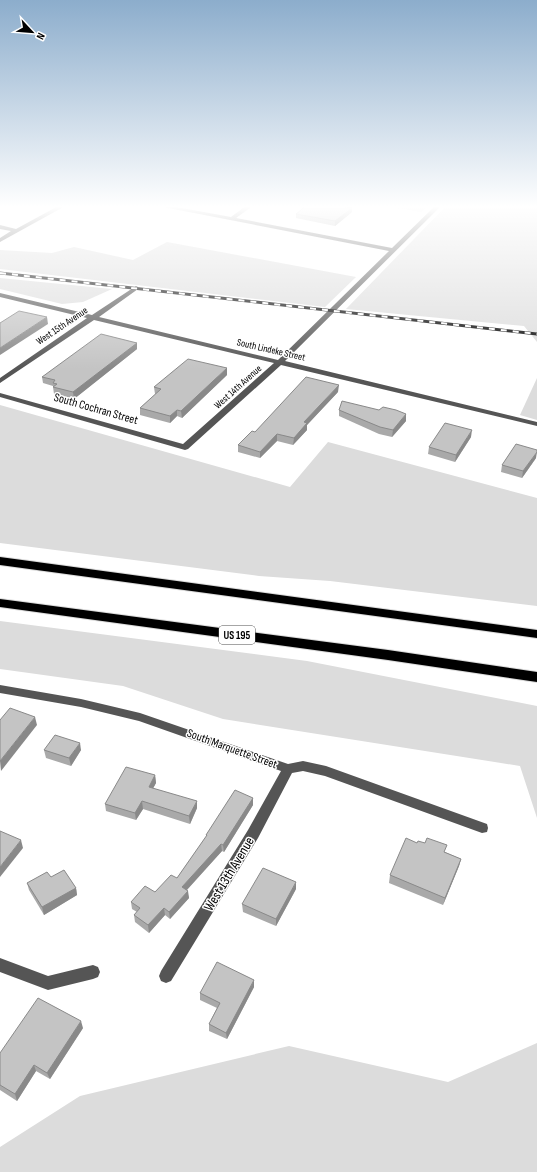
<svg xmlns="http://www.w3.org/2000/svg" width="537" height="1172" viewBox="0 0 537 1172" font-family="'Sofia Sans Condensed',sans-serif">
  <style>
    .green { fill: #dcdcdc }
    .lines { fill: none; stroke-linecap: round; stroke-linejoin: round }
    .highway-casing { stroke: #dbdbdb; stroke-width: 2 }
    .minor { fill: #555; fill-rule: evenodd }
    .highway { fill: #000; fill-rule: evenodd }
    .rail-casing { stroke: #000; stroke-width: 3 }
    .rail { stroke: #fff; stroke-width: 2; stroke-dasharray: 6; stroke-linecap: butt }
    .wall { fill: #a9a9a9 }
    .shaded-wall { fill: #898989 }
    .building { fill: #c4c4c4; stroke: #898989 }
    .labels { text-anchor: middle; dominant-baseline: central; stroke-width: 3; stroke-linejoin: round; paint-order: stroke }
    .far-street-label { font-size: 10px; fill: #000; stroke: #fff }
    .shield { fill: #fff; stroke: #4c4c4c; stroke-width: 1 }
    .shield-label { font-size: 11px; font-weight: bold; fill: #000 }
    .street-label { font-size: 12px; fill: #000; stroke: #fff }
    .near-street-label { font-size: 14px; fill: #000; stroke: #fff }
  </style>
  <rect width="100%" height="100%" fill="#fff"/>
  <g class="green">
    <polygon points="381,205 429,205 421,212"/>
    <polygon points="447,205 537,205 537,342 524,326 346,309"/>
    <polygon points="167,242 356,277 325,307 0,269 0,250 52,253 74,247 133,260"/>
    <polygon points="0,278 112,289 83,302 62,304 0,289"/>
    <polygon points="537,378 537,420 520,415"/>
    <polygon points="0,405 290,487 328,442 537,498 537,606 330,581 259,576 0,543"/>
    <polygon points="0,621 307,661 537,706 537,818 520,766 223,719 123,686 0,669"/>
    <polygon points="537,1043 537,1172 0,1172 0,1147 80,1096 289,1046 448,1082"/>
  </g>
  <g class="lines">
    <g class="highway-casing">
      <g id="highway">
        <polygon points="0,557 537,630 537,638 0,565"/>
        <polygon points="0,599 388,650 537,672 537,682 388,660 0,607"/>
      </g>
    </g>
    <g class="minor">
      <polygon points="60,205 67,205 0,242 0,238 11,231 0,229 0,225 16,229"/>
      <polygon points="153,205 165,205 231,217 247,205 254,205 236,218 392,248 436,205 442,205 285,361 537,422 537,426 281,365 188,449 185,450 0,397 0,393 183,444 274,363 94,320 0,383 0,378 87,318 0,297 0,293 92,315 136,286 138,287 138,289 99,317 278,360 389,251"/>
      <polygon points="0,685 81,699 140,713 288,764 303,761 326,766 487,824 488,828 487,832 482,833 325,776 303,771 292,773 258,838 171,981 166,983 161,981 159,976 161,971 248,830 281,771 139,721 81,707 0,693"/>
      <polygon points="0,958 48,976 93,965 98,967 100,972 98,977 93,979 48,990 0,972"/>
    </g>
    <use href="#highway" class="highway"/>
    <g class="rail-casing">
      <polyline id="rail" points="0,273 537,334"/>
    </g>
    <use href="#rail" class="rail"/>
  </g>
  <g class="wall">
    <polygon points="352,212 335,226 296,218 296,214"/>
    <polygon points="137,343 137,349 74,399 54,394 53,387 53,386 43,383 42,377"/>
    <polygon points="227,375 182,418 177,416 170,423 140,415 140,408 156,394 155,394 154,387"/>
    <polygon points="338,392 307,425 307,430 293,445 277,441 260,458 238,452 238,445 255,432"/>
    <polygon points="339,410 406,421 392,437 379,434 339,416"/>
    <polygon points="471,437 455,462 428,454 429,447"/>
    <polygon points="536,458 522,478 501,472 502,465"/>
    <polygon points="44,750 81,750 71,766 46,758"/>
    <polygon points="155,775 156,783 153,788 197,808 190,824 143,809 136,820 106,811 105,804"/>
    <polygon points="253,798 253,805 224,852 222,851 187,890 189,898 170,919 165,915 149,933 135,922 134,915 137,912 132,909 131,902 155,892 177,878 206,837 206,835"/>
    <polygon points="417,843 445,852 461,859 459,866 443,905 389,883 390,875"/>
    <polygon points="51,877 76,888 77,895 44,915 29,890 27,883"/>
    <polygon points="296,889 276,926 243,912 242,904"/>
    <polygon points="254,987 227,1039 209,1031 209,1024 217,1008 200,1000 200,993"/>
    <polygon points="83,1028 50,1079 36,1071 17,1101 0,1090 0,1053"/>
  </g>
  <g class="shaded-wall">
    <polygon points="352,208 352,212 335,226 335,221"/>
    <polygon points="47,317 48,324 0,355 0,348"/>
    <polygon points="137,343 137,349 74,399 73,392"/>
    <polygon points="227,368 227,375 182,418 181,411"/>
    <polygon points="339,385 338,392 307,425 307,430 293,445 294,438 304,422"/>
    <polygon points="177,410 177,416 170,423 170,416"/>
    <polygon points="406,414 406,421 392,437 393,430"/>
    <polygon points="472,430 471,437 455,462 456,455"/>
    <polygon points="277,434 277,441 260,458 260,452"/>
    <polygon points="537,452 536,458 522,478 523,471"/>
    <polygon points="35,717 37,725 1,771 0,761"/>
    <polygon points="80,743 81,750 71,766 69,758"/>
    <polygon points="155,775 156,783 150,794 149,787"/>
    <polygon points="253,798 253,805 224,852 223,845"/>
    <polygon points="142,801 143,809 136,820 135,813"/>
    <polygon points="197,801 197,808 190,824 189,816"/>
    <polygon points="21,840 23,848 0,877 0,867"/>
    <polygon points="221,844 222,851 183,894 182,887"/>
    <polygon points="461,859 459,866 443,905 445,898"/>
    <polygon points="296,882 296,889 276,926 276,919"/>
    <polygon points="76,888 77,895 44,915 42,907"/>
    <polygon points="188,891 189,898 170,919 169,912"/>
    <polygon points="164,908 165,915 149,933 148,925"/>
    <polygon points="254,980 254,987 227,1039 226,1033"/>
    <polygon points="81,1021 83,1028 50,1079 47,1073"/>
    <polygon points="34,1065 36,1071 17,1101 15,1094"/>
  </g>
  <g class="building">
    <polygon points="307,205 337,205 352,208 335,221 296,214"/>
    <polygon points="19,311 47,317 0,348 0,323"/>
    <polygon points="101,334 137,343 73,392 53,387 57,384 53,383 55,380 42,377"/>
    <polygon points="188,359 227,368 181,411 177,410 170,416 140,408 161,389 154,387"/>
    <polygon points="306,377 339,385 304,422 307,423 294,438 277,434 260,452 238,445 252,431 255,432"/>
    <polygon points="342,401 379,410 383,407 396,410 406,414 393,430 380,427 339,410"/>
    <polygon points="445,423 472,430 456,455 429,447"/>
    <polygon points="516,444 537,450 537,452 523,471 502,465"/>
    <polygon points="10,708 35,717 0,761 0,720"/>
    <polygon points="55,735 80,743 69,758 44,750"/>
    <polygon points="126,767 155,775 149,787 197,801 189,816 142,801 135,813 105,804"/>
    <polygon points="235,790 253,798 223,845 221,844 182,887 188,891 169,912 164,908 148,925 134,915 140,908 131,902 145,886 155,892 171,875 177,878 207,835 206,835"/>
    <polygon points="0,831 21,840 0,867"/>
    <polygon points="406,838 417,843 418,841 425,843 427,838 447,845 444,852 461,859 445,898 390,875"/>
    <polygon points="263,868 296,882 276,919 242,904"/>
    <polygon points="64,870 76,888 42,907 27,883 47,872 51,877"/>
    <polygon points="217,962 254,980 226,1033 209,1024 220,1003 200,993"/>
    <polygon points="38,998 81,1021 47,1073 34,1065 15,1094 0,1085 0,1053"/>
  </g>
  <linearGradient id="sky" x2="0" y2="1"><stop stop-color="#8cadcc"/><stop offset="0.56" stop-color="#fff"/><stop offset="1" stop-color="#fff" stop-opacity="0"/></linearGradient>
  <rect width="537" height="369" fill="url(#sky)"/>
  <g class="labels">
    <g class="far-street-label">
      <text transform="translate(62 326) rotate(-34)">West 15th Avenue</text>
      <text transform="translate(271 350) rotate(13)">South Lindeke Street</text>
      <text transform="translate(238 387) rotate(-42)">West 14th Avenue</text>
    </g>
    <rect class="shield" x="219" y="626" width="36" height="18" rx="3"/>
    <g class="shield-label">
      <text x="237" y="635">US 195</text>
    </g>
    <g class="street-label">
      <text transform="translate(96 409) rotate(16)">South Cochran Street</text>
      <text transform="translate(232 749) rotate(20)">South Marquette Street</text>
    </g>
    <g class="near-street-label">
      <text transform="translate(229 874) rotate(-59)">West 13th Avenue</text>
    </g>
  </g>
  <g transform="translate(32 32) rotate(116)" stroke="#ffffff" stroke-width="3" paint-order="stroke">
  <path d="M0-3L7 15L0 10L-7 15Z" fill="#000000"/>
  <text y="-6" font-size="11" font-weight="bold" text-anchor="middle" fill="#000000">N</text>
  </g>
</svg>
